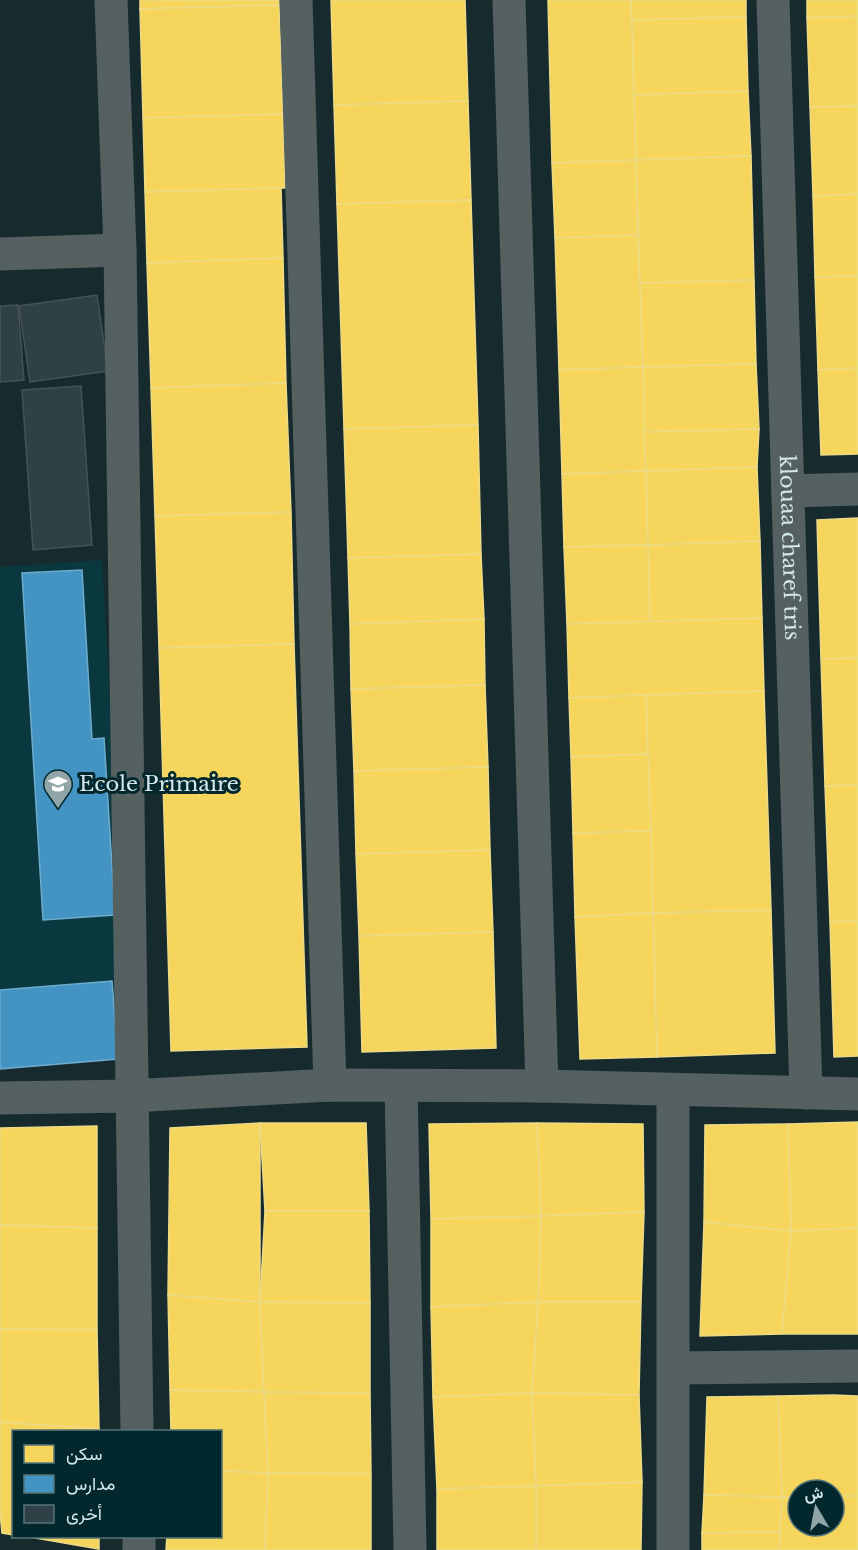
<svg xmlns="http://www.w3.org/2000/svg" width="858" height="1550" viewBox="0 0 858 1550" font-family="'Libre Baskerville',Vazirmatn,serif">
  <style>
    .built { fill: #09393f }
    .homes { fill: #f6d55c; stroke: #ecda86; stroke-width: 1.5 }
    .schools { fill: #4393c3; stroke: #6eacce; stroke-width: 1.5 }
    .building { fill: #2f4146; stroke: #445358; stroke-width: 1.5 }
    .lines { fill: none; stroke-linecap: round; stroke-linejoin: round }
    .minor { stroke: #556161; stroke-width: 33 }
    .labels { text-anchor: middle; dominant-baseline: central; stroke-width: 6; stroke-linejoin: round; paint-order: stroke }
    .street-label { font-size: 21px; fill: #d3e6e9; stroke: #02282d }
    .poi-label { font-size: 21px; fill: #d3e6e9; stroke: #02282d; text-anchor: start }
  </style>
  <rect width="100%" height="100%" fill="#172b2e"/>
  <polygon class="built" points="102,560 130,1053 0,1057 0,567"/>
  <g class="homes">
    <polygon points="140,0 279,0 279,5 140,9"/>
    <polygon points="331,0 465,0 468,101 334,105"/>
    <polygon points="548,0 631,0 636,160 552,163"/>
    <polygon points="631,0 746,0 746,17 632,20"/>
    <polygon points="807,0 858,0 858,16 807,18"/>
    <polygon points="279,5 283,114 143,118 140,9"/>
    <polygon points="858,16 858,106 810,107 807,18"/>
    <polygon points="746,17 748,91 634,95 632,20"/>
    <polygon points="748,91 751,156 636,160 634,95"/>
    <polygon points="468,101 471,200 337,204 334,105"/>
    <polygon points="858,106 858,194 813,196 810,107"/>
    <polygon points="283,114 285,188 145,192 143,118"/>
    <polygon points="751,156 754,280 640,283 636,160"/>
    <polygon points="636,160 638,235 555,238 552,163"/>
    <polygon points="281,188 283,258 147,263 145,192"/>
    <polygon points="858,194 858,276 815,277 813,196"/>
    <polygon points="471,200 478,425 344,429 337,204"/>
    <polygon points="638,235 643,367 559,370 555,238"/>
    <polygon points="283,258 286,383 151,388 147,263"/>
    <polygon points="858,276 858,368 818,370 815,277"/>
    <polygon points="754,280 756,364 643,367 640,283"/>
    <polygon points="756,364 759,429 644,432 643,367"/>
    <polygon points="643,367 646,471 562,474 559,370"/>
    <polygon points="858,368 858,454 821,455 818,370"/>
    <polygon points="286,383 291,512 155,516 151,388"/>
    <polygon points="478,425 481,554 348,558 344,429"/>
    <polygon points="759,429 757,467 646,471 644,432"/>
    <polygon points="757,467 760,541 648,545 646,471"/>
    <polygon points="646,471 648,545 564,547 562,474"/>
    <polygon points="291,512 294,644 159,648 155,516"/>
    <polygon points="858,518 858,658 821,659 817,520"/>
    <polygon points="760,541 762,618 650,622 648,545"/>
    <polygon points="648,545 650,622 567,624 564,547"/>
    <polygon points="481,554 484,619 350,624 348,558"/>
    <polygon points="762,618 764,691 569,698 567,624"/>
    <polygon points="484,619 485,685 351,689 350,624"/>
    <polygon points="294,644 307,1047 171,1051 159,648"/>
    <polygon points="858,658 858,785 825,786 821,659"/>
    <polygon points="485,685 488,767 354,771 351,689"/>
    <polygon points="764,691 771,910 653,913 646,695"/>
    <polygon points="646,695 648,754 571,757 569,698"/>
    <polygon points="648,754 651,831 573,833 571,757"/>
    <polygon points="488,767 490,850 356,854 354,771"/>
    <polygon points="858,785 858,921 830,922 825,786"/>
    <polygon points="651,831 653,913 575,917 573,833"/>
    <polygon points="490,850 493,932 359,936 356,854"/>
    <polygon points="771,910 775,1053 657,1057 653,913"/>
    <polygon points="653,913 657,1057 580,1059 575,917"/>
    <polygon points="858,921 858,1056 834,1057 830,922"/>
    <polygon points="493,932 496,1048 362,1052 359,936"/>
    <polygon points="858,1122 858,1228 791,1231 788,1124"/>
    <polygon points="260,1123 366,1123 369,1211 265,1211"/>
    <polygon points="260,1123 260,1302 168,1295 170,1128"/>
    <polygon points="537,1123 643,1124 644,1212 541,1216"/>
    <polygon points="537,1123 541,1216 431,1219 429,1124"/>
    <polygon points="788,1124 791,1231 704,1222 705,1125"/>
    <polygon points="97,1126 97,1228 0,1225 0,1128"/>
    <polygon points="265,1211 369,1211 370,1303 260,1302"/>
    <polygon points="644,1212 641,1302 538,1302 541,1216"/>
    <polygon points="541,1216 538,1302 431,1307 431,1219"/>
    <polygon points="704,1222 791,1231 782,1334 700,1336"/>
    <polygon points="0,1225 97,1228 97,1330 0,1329"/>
    <polygon points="858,1228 858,1334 782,1334 791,1231"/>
    <polygon points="168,1295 260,1302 264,1392 170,1390"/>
    <polygon points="260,1302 370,1303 370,1393 264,1392"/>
    <polygon points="538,1302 641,1302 639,1395 532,1393"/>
    <polygon points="538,1302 532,1393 433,1397 431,1307"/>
    <polygon points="0,1329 97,1330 99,1429 0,1422"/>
    <polygon points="170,1390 264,1392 268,1473 220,1471 220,1432 171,1432"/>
    <polygon points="264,1392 370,1393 371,1474 268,1473"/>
    <polygon points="532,1393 639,1395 642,1482 536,1486"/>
    <polygon points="532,1393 536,1486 437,1489 433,1397"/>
    <polygon points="834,1395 858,1396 858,1496 834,1496 834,1490 798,1490 798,1497 782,1497 778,1396"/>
    <polygon points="778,1396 782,1497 704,1495 707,1397"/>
    <polygon points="0,1422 99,1429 99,1432 14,1432 14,1535 2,1533 0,1512"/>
    <polygon points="220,1471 268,1473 265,1550 166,1550 167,1536 220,1536"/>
    <polygon points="268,1473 371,1474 371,1550 265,1550"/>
    <polygon points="642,1482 641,1550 536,1550 536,1486"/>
    <polygon points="536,1486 536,1550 437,1550 437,1489"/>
    <polygon points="704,1495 782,1497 780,1532 702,1533"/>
    <polygon points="834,1496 858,1496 858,1550 779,1550 782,1497 798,1497 798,1526 834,1526"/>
    <polygon points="780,1532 779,1550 702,1550 702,1533"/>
    <polygon points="24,1536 99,1536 99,1549"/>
  </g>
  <g class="schools">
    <polygon points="82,570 92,739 104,738 115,915 43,920 22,573"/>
    <polygon points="112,981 118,1059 0,1069 0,990"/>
  </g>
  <g class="building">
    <polygon points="97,295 108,371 30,382 19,306"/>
    <polygon points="18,305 24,380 0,382 0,306"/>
    <polygon points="81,386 92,545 33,550 22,390"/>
  </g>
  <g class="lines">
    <g class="minor">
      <polyline points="111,0 120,250 137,1432"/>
      <polyline points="296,0 330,1085"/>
      <polyline points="509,0 542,1086"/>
      <path id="s1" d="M 773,0 L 806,1093"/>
      <polyline points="0,254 120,250"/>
      <polyline points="788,491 858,489"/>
      <polyline points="401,1086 410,1550"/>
      <polyline points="0,1098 131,1096 330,1085 542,1086 858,1094"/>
      <polyline points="674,1368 858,1366"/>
      <polyline points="139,1536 139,1550"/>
      <polyline points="673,1550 673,1090"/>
    </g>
  </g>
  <defs>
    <g id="school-pin" transform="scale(1.5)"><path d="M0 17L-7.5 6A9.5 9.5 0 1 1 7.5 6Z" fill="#91a5a8" stroke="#02282d"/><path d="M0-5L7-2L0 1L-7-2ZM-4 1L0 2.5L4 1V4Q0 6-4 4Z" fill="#fff"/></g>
  </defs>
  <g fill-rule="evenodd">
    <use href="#school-pin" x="58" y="784"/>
  </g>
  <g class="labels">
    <g class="street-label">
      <text stroke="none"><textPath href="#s1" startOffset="548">klouaa charef tris</textPath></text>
    </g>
    <g class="poi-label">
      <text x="79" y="784">Ecole Primaire</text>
    </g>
  </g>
  <rect x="12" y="1430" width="210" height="108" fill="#02282d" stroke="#567478" stroke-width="1.5"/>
  <rect x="24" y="1445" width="30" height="18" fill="#f6d55c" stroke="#567478" stroke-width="1.5"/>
  <text x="66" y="1460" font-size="18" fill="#d3e6e9">سكن</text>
  <rect x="24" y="1475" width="30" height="18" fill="#4393c3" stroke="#567478" stroke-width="1.5"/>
  <text x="66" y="1490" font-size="18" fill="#d3e6e9">مدارس</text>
  <rect x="24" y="1505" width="30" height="18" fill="#2f4146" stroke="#567478" stroke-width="1.5"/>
  <text x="66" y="1520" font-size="18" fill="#d3e6e9">أخرى</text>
  <g transform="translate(816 1508) rotate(350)"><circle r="28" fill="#02282d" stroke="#567478" stroke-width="1.5"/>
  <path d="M0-4.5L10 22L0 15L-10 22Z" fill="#91a5a8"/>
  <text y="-9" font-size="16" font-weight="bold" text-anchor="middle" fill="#d3e6e9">ش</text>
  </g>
</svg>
